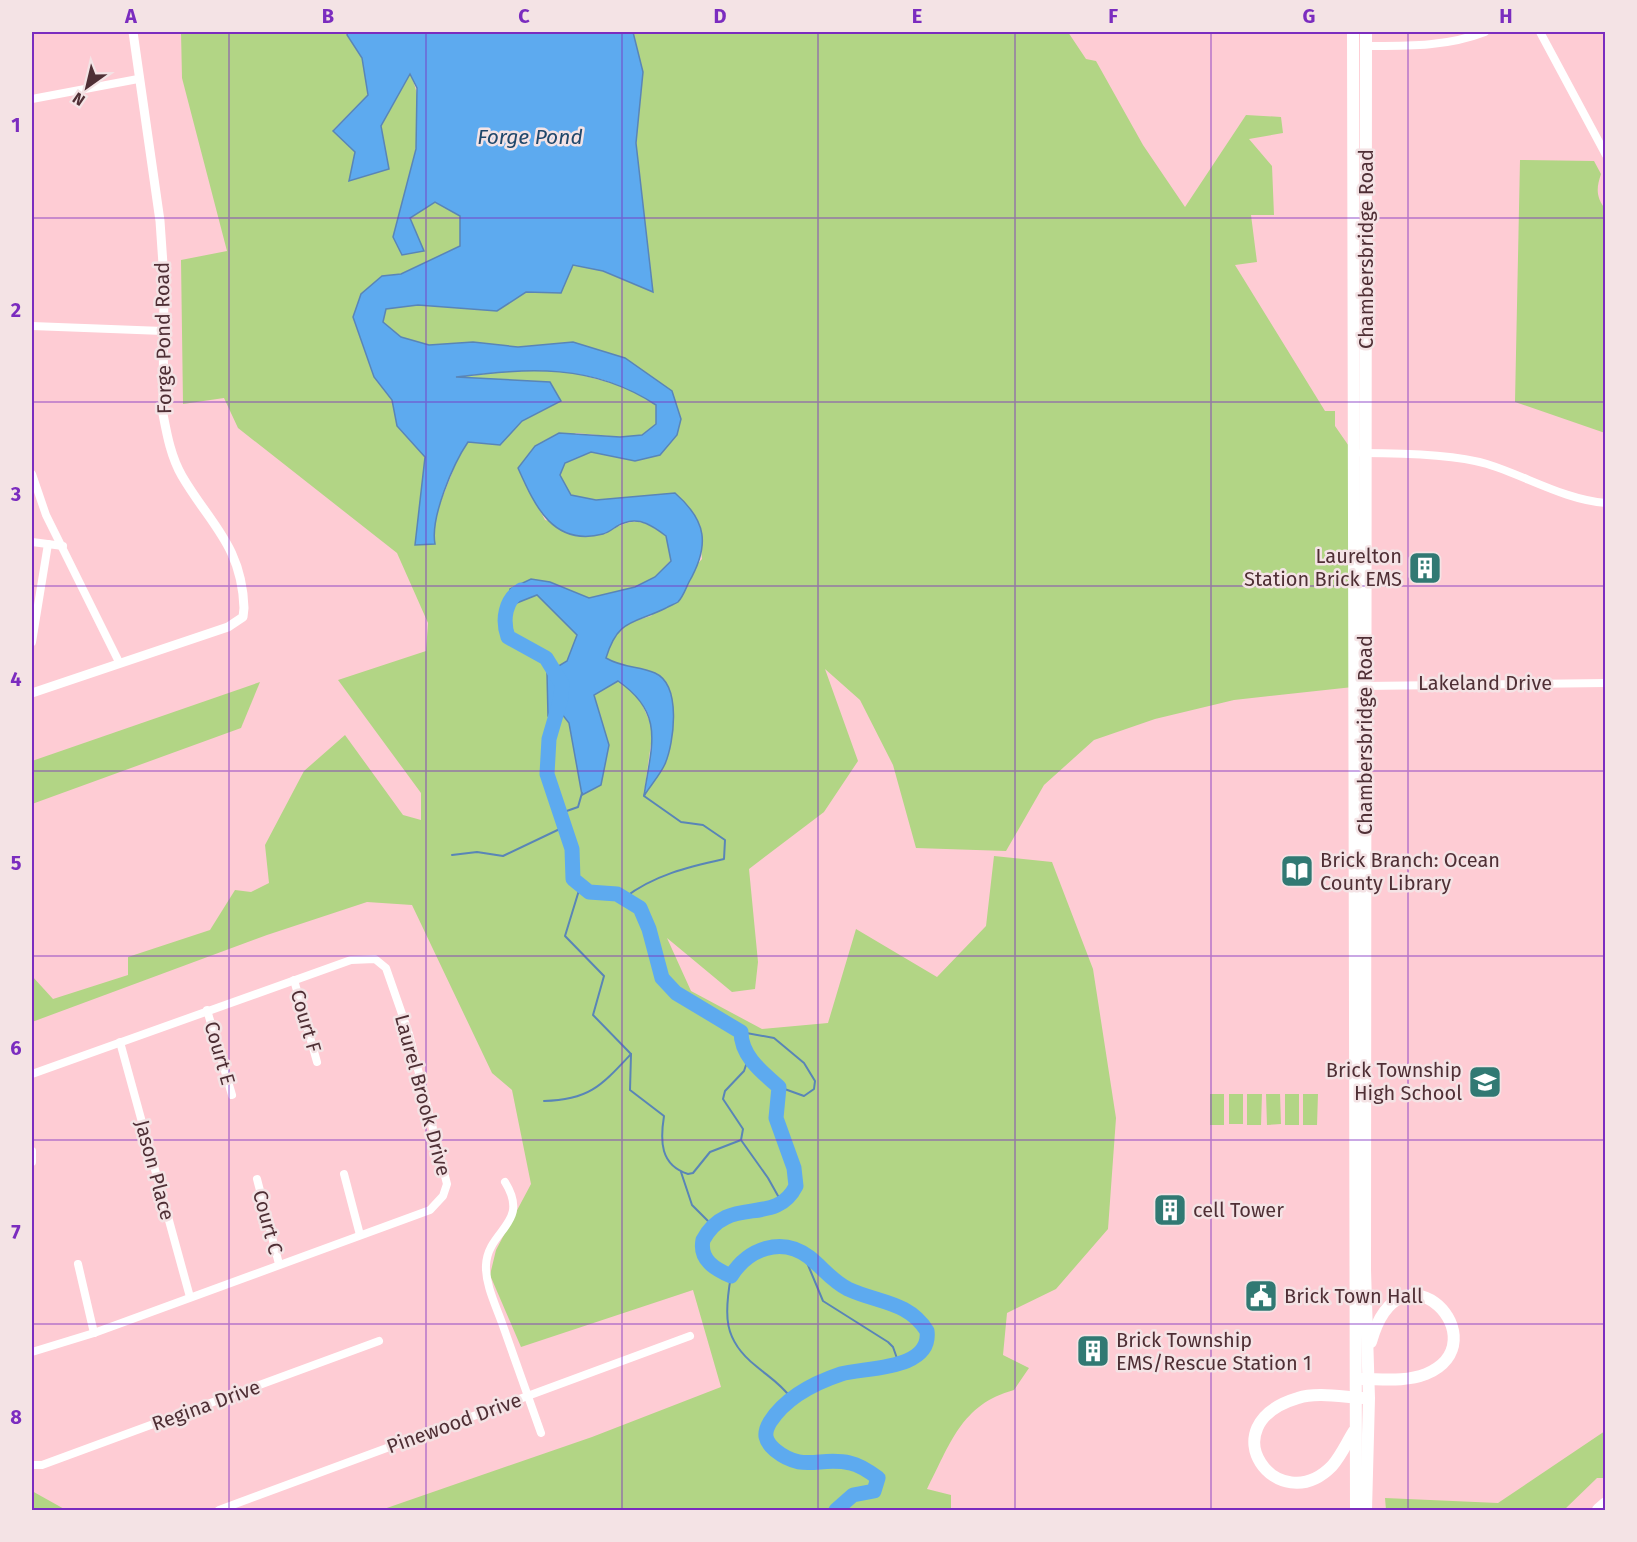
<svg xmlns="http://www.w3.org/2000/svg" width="1637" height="1542" viewBox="0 0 1637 1542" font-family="'Fira Sans',sans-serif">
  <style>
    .green { fill: #b2d585 }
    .water { fill: #5daaef; stroke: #5985b7; stroke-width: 1.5 }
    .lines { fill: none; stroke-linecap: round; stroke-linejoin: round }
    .stream { stroke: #5985b7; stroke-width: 2 }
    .river { stroke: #5daaef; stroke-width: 15 }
    .minor { stroke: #fff; stroke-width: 8 }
    .tertiary { stroke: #fff; stroke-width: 9 }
    .primary { stroke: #fff; stroke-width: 12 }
    .motorway { stroke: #fff; stroke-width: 14 }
    .grid { fill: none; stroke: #7b2cbf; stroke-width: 1.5; stroke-opacity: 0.55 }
    .labels { text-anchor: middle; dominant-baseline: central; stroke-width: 5; stroke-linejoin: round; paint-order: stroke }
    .street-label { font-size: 20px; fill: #4f2f35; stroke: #f4e3e5 }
    .poi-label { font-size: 20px; fill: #4f2f35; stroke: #f4e3e5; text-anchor: start }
    .water-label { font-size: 21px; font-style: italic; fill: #1f476b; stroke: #f4e3e5 }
    .neatline { fill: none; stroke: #7b2cbf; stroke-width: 2 }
    .grid-label { font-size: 20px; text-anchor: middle; font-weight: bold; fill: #7b2cbf }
  </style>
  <rect width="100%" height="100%" fill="#feccd4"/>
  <g class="green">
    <path d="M 181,32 L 348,32 L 347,35 L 362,58 L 368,95 L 333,130 L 355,152 L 350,180 L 388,169 L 381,126 L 410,74 C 433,118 405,191 393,237 L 423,250 L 410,218 L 435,202 L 460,216 L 460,246 L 401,274 L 381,276 L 353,317 L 374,377 L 392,400 L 397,426 L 425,457 L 416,545 L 433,531 L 437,511 L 460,453 L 468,442 L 500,445 L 522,421 L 561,401 L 451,378 L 510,371 L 566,371 L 627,387 L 656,405 L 656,424 L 642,435 L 620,437 L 576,433 L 518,468 L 545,520 L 605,534 C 631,518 641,517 666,536 L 671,560 L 655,577 L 635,587 L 589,598 L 550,582 L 531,579 L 519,600 L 537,595 L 578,635 L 567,661 L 547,673 L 548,716 L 562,714 L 569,723 L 582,794 L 609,745 L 593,695 L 618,680 L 638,695 L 653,729 L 644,794 L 664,765 L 657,674 L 626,668 L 606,658 L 612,640 L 627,623 L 651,616 L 702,559 C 700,527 701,516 675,493 L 596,500 L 571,495 L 560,475 L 565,463 L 591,452 L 635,461 L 681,419 L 573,342 L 518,347 L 473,342 L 429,345 L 401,337 L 383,322 L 385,309 L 418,305 L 497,311 L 526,292 L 560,293 L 573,264 L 603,271 L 653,292 L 636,143 L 643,72 L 633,32 L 1068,32 L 1086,59 L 1096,61 L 1143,145 L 1185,207 L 1246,115 L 1281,117 L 1283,133 L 1249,139 L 1272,166 L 1274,215 L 1251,215 L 1257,262 L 1235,265 L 1325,411 L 1335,411 L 1335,426 L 1353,452 L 1353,687 L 1234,700 L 1155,719 L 1094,740 L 1044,785 L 1006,851 L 916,848 L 893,765 L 860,700 L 825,669 L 858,761 L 824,812 L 749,869 L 758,962 L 755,989 L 732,992 L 667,938 L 691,991 L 762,1029 L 828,1023 L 856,929 L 937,977 L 986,926 L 994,856 L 1052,862 L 1093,969 L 1116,1118 L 1108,1229 L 1056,1289 L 1007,1313 L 1003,1355 L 1029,1368 L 1014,1390 C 961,1404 950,1445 927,1489 L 951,1495 L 951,1510 L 381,1510 L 592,1437 L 721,1387 L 693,1290 L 521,1347 L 490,1275 L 496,1250 L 531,1184 L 512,1090 L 492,1073 L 412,905 L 367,902 L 267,935 L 32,1022 L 32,976 L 53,999 L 128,975 L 128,957 L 210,930 L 235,890 L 251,892 L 269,883 L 265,845 L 304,771 L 345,735 L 403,815 L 421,820 L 421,793 L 338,680 L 426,651 L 428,623 L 397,553 L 238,428 L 224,398 L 183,404 L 181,260 L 227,251 L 182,78 Z"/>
    <path d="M 1520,160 L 1594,161 L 1601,174 C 1596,189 1596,197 1606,210 L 1605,433 L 1515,402 Z"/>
    <polygon points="260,682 241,728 32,804 32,761"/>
    <rect x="1210" y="1094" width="14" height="31"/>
    <rect x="1229" y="1094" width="14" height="30"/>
    <polygon points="1247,1094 1262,1094 1261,1125 1247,1125"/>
    <polygon points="1266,1094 1280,1094 1281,1124 1267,1125"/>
    <rect x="1285" y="1094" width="14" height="31"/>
    <polygon points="1303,1094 1318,1094 1317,1125 1303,1125"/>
    <polygon points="1605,1431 1605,1478 1597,1478 1564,1510 1386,1510 1385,1498 1498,1503"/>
    <polygon points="32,1491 66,1510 32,1510"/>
  </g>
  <path class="water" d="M 348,32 L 633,32 L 643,72 L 636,143 L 653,292 L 603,271 L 573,265 L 561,293 L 526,292 L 497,311 L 418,305 L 386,309 L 383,322 L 401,337 L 429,345 L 473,342 L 518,347 L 573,342 L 625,358 L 672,391 L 681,419 L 677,435 L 660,455 L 635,461 L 591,452 L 565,463 L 560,475 L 571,495 L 596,500 L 675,493 C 707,521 710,545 689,582 C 686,588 683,597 678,602 C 675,604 669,606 666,608 C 634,624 618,618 606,658 C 623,668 638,666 655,673 C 682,685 674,743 665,764 C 660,775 650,786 644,796 C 651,746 666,714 618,681 L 594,695 L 609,745 L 601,785 L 582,795 L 569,723 L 562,714 L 548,716 L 547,673 L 567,661 L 577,635 L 537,595 L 509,606 L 510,589 L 531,579 L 550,582 L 589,598 L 635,587 L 655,577 L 671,561 L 666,536 C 653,526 640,517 624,523 C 616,525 611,532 603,534 C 553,547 535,506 518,468 L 535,446 L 559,433 L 620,437 L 642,435 L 656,424 L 656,405 C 592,363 529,368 456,377 L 550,382 L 561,401 L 522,421 L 500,445 L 468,442 C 453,464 430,518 435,544 L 415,545 L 425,457 L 397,426 L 392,400 L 374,377 L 353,317 L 361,294 L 382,276 L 401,274 L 460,246 L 460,216 L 435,202 L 410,218 L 424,251 L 402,255 L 393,237 L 416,149 L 417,88 L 410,74 L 381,126 L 389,169 L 349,181 L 355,152 L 333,131 L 368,95 L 362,58 L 347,35 Z"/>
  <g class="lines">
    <g class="stream">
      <polyline points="561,813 578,807 582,793"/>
      <polyline points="452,855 477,852 503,856 566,826"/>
      <path d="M 624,898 C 654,875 688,867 724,859 L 725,840 L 703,825 L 681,822 L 644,796 L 645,793"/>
      <polyline points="741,1032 774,1038 804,1063 815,1081 814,1089 804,1096 779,1087"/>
      <path d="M 631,1054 L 630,1090 L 664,1116 C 660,1141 660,1165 688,1174 L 693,1173 L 710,1152 L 741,1140"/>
      <polyline points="749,1056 744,1071 725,1091 723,1099 743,1129 741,1140 768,1178 782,1203"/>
      <path d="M 544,1101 C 589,1100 601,1086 631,1054 L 593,1015 L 604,976 L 565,936 L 580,887"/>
      <polyline points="681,1172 692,1205 712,1225"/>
      <polyline points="803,1253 823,1301 888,1342 893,1347 899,1364"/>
      <path d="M 731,1276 C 724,1315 723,1340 756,1366 C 769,1377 781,1384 791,1398"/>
    </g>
    <path class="river" d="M 521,590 C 505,600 502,620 508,637 L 546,658 L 562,684 L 561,698 L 549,739 L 547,774 L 572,849 L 573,879 L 589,892 L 617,894 L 640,908 L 649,929 L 662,978 L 676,993 L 741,1032 C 741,1056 762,1072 779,1087 L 776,1118 L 794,1168 L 796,1186 C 775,1228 728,1193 703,1240 C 699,1260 715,1269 731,1276 C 748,1249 781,1236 809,1257 C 823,1268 832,1281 848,1289 C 878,1303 908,1301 927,1331 C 932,1371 863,1367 841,1374 C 814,1383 786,1397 770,1422 C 763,1434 765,1441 775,1450 C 803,1473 820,1456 850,1463 C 860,1465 870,1472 878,1478 L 874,1491 L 853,1495 L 836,1510"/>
    <g class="minor">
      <polyline points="1540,32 1606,155"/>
      <path d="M 1366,46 C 1407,46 1446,47 1485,32"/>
      <polyline points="32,99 138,79"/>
      <polyline points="32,326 163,331"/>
      <path d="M 1362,453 C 1398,453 1453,454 1487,464 C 1526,476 1565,500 1606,503"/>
      <polyline points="32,474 46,515 119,662"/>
      <polyline points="32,542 63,546"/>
      <polyline points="32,642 48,544"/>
      <polyline points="1365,686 1606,683"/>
      <polyline points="294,980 317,1062"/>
      <polyline points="207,1010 232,1095"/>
      <polyline points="120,1042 190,1297"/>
      <polyline points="32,1074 351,960 375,959 386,968 409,1034 447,1184 443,1196 430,1210 94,1333 32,1352"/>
      <polyline points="32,1151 32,1162"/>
      <polyline points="344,1174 360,1235"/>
      <polyline points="257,1179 279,1264"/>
      <path d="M 505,1182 C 531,1224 488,1229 486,1265 C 485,1284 496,1306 502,1323 C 515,1360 528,1396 541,1433"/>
      <polyline points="78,1264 94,1333"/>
      <polyline points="32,1465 42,1465 379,1341"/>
      <polyline points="219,1510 690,1336"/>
    </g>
    <path class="tertiary" d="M 32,693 L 228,627 L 243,617 L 244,608 C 242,546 210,524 182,476 C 171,457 167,435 163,414 L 164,279 L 160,221 L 133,32"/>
    <g class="primary">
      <polyline points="1353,32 1356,1510"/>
      <polyline points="1366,32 1365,1270 1369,1398 1366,1510"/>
      <path d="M 1362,1379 C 1382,1379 1406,1382 1426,1374 C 1502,1342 1401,1234 1371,1342"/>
      <path d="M 1354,1431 C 1347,1442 1341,1456 1332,1466 C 1278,1521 1207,1425 1298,1398 C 1316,1392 1343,1397 1362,1398"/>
    </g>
    <polyline class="motorway" points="1599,1510 1606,1504"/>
  </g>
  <path class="grid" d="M 229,32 L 229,1510M 426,32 L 426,1510M 622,32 L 622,1510M 818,32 L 818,1510M 1015,32 L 1015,1510M 1211,32 L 1211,1510M 1408,32 L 1408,1510M 32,218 L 1606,218M 32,402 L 1606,402M 32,586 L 1606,586M 32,771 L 1606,771M 32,956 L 1606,956M 32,1140 L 1606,1140M 32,1324 L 1606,1324"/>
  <defs>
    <g id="building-square" transform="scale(1.725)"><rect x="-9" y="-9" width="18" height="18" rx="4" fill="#317973" stroke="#f4e3e5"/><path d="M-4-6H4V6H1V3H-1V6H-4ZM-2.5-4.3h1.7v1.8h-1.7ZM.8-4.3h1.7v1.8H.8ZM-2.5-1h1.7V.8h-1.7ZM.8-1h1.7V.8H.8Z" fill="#fff"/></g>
    <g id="library-square" transform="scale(1.725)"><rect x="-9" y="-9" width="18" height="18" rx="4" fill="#317973" stroke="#f4e3e5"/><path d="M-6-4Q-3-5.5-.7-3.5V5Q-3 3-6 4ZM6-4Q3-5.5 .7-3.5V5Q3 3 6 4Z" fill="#fff"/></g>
    <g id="school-square" transform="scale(1.725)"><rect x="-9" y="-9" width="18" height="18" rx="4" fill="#317973" stroke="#f4e3e5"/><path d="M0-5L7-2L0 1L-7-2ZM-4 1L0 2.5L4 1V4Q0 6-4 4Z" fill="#fff"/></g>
    <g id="civic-square" transform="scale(1.725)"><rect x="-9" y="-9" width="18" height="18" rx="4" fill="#317973" stroke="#f4e3e5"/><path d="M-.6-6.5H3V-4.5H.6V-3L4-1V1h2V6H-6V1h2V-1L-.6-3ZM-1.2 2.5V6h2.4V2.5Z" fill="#fff"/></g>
  </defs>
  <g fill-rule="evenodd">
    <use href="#building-square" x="1425" y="568"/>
    <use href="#library-square" x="1297" y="871"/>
    <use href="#school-square" x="1485" y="1082"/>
    <use href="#building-square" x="1170" y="1210"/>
    <use href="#civic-square" x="1261" y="1296"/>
    <use href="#building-square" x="1093" y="1351"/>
  </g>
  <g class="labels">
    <g class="street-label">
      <text transform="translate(1366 249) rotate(-90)">Chambersbridge Road</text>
      <text transform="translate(163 338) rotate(-91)">Forge Pond Road</text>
      <text x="1485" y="683">Lakeland Drive</text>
      <text transform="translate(1365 735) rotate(-90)">Chambersbridge Road</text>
      <text transform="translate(306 1021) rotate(74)">Court F</text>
      <text transform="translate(220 1053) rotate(74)">Court E</text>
      <text transform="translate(423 1095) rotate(75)">Laurel Brook Drive</text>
      <text transform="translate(155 1170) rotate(75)">Jason Place</text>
      <text transform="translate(268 1222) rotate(75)">Court C</text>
      <text transform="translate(206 1405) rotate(-20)">Regina Drive</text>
      <text transform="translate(454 1423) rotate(-20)">Pinewood Drive</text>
    </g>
    <g class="poi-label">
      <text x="1402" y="556" text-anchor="end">Laurelton<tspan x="1402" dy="23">Station Brick EMS</tspan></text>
      <text x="1320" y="860">Brick Branch: Ocean<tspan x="1320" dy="23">County Library</tspan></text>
      <text x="1462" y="1070" text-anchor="end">Brick Township<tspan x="1462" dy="23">High School</tspan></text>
      <text x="1193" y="1210">cell Tower</text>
      <text x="1284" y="1296">Brick Town Hall</text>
      <text x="1116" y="1340">Brick Township<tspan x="1116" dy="23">EMS/Rescue Station 1</tspan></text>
    </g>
    <g class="water-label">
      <text x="530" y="137">Forge Pond</text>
    </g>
  </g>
  <rect width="1637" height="1542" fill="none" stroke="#f4e3e5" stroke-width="66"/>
  <g transform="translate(87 87) rotate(214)" stroke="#f4e3e5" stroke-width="4.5" paint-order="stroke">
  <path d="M0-4.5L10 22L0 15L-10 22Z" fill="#4f2f35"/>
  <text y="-9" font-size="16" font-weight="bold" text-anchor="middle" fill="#4f2f35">N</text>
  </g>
  <rect x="33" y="33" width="1571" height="1476" class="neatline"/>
  <g class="grid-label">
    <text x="131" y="23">A</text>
    <text x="328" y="23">B</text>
    <text x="524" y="23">C</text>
    <text x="720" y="23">D</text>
    <text x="917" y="23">E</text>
    <text x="1113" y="23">F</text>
    <text x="1309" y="23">G</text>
    <text x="1506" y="23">H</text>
    <text x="16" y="132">1</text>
    <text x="16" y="317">2</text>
    <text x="16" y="501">3</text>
    <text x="16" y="686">4</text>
    <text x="16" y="870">5</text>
    <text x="16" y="1055">6</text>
    <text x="16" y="1239">7</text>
    <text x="16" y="1424">8</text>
  </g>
</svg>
